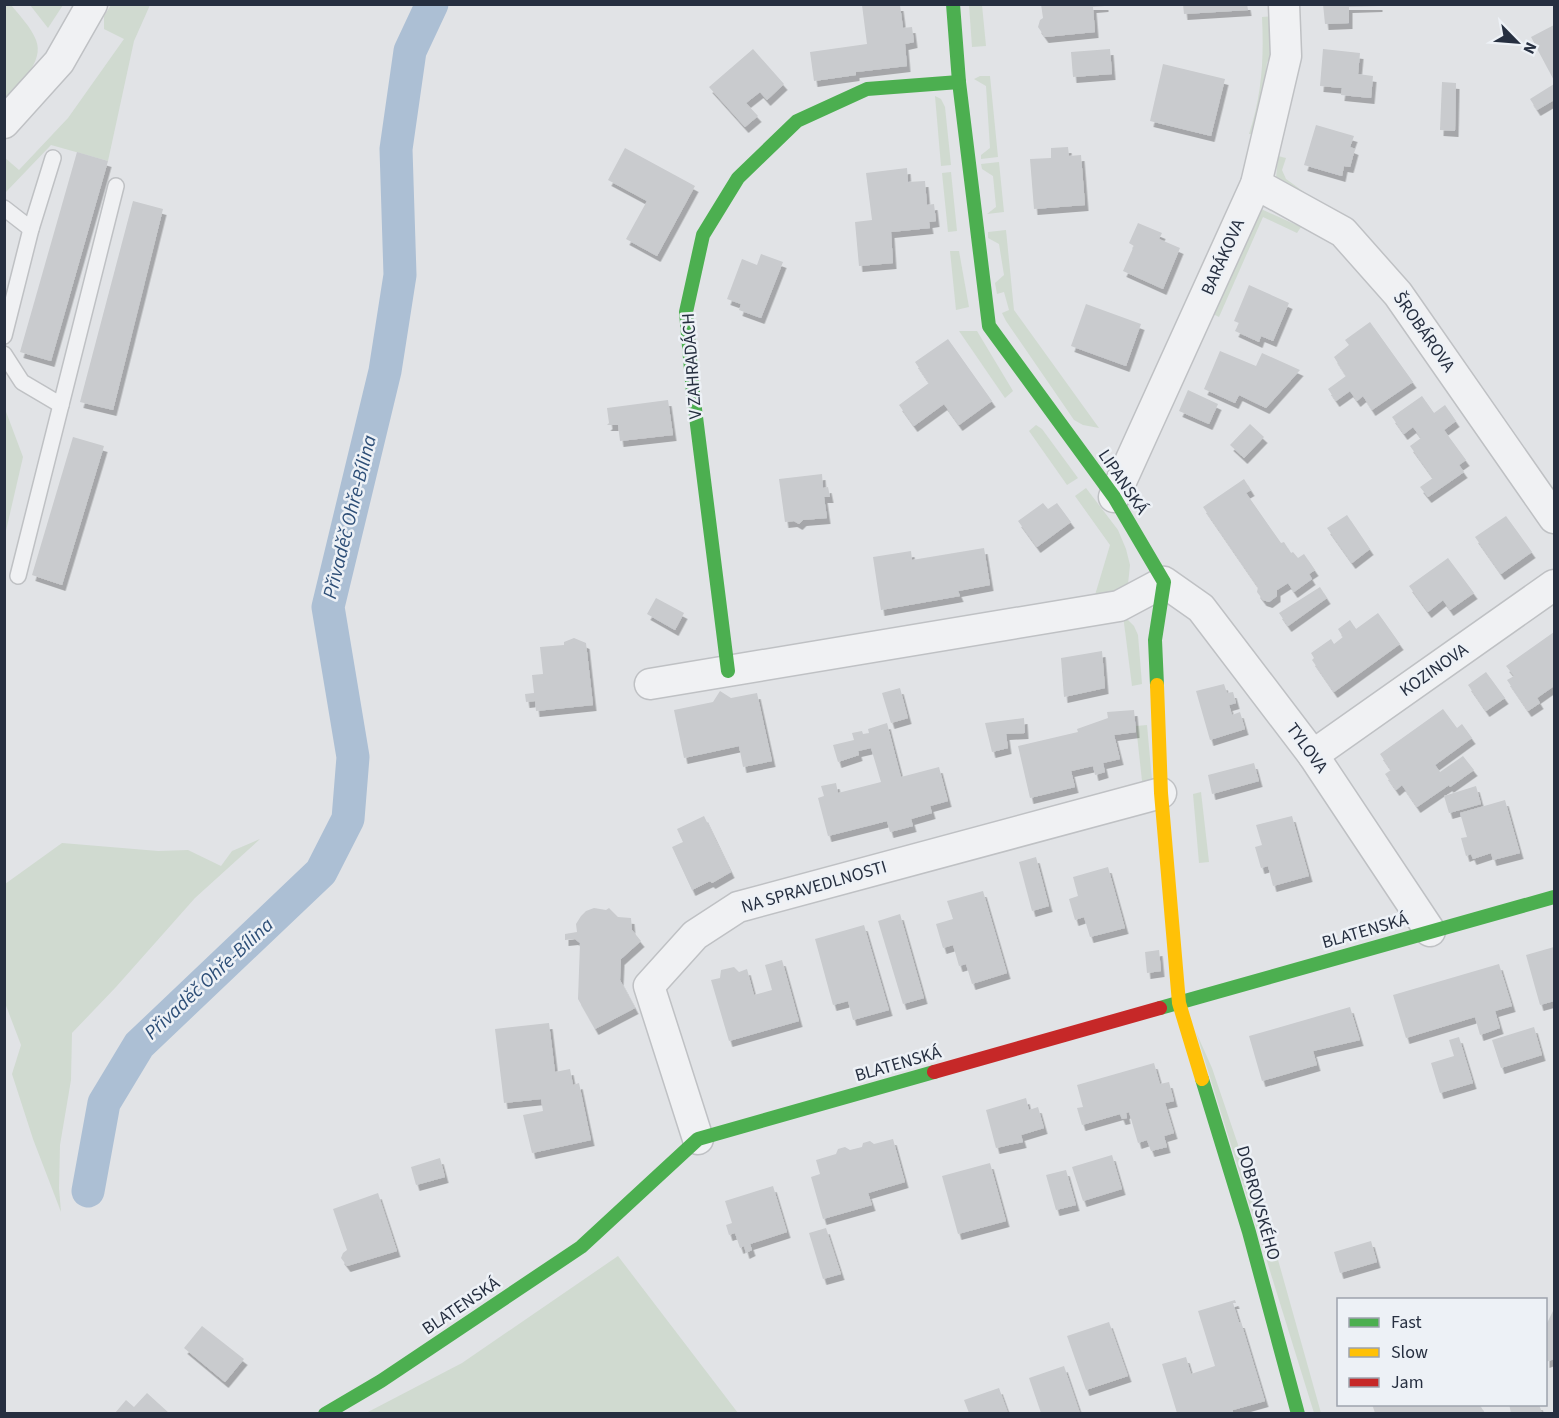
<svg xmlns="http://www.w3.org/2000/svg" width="1559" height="1418" viewBox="0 0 1559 1418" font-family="'Source Sans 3',sans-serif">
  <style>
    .green { fill: #d0dad0 }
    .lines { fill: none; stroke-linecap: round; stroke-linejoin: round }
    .canal { stroke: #acbfd4; stroke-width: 33 }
    .building { fill: #c9cbce; filter: url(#shadow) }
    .lane-casing { stroke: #bfc1c4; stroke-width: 18 }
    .street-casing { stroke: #bfc1c4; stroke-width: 33 }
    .lane { stroke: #f0f1f3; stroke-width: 15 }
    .street { stroke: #f0f1f3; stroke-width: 30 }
    .fast { stroke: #4caf50; stroke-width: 14 }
    .slow { stroke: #ffc107; stroke-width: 14 }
    .jam { stroke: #c62828; stroke-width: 14 }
    .labels { text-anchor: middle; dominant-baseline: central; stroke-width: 5; stroke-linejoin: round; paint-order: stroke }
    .street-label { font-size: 18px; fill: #262f40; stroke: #edf1f6 }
    .water-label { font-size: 20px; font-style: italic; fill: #2d4e77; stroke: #edf1f6 }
  </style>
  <defs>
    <filter id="shadow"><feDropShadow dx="3.5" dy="6" stdDeviation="0" flood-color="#0004"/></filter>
  </defs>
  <rect width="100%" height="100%" fill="#e1e3e6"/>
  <g class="green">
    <path d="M 5,4 L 11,5 C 19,15 31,27 36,40 C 45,62 18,85 5,100 Z"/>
    <polygon points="30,5 63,5 48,28"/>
    <polygon points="111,5 150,5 134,41 108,161 51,145 5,193 4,157 19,170 68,118 124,39 104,29 104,16"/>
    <polygon points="969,5 982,5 986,46 972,47"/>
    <path d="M 1274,16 L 1281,51 L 1267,62 L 1264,90 L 1255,134 L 1249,134 C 1262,95 1264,58 1262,17 Z"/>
    <polygon points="980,76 990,76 998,157 981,159 981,155 990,148 986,86 974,79"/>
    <polygon points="935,96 941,99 945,107 951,165 941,166"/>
    <polygon points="1278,156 1286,158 1282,170 1286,179 1315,200 1276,178"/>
    <polygon points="999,162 1004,212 987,214 996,207 993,176 982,169 981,164"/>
    <polygon points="951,172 957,231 948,232 942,173"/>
    <polygon points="1261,209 1301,227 1297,233 1263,217 1219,317 1211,313"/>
    <polygon points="1006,230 1014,310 1099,428 1083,425 1074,420 1006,321 1002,313 1009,310 1004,292 997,294 995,283 1004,275 999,244 988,238 988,232"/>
    <polygon points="950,251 959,251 969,307 956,310"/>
    <polygon points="959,331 977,331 1013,391 1005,398"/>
    <polygon points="5,409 23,457 5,535"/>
    <polygon points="1036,425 1042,429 1078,478 1067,485 1029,431"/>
    <polygon points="1086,488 1118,530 1126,549 1130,565 1128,584 1116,595 1095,595 1110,545 1075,496"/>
    <polygon points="1123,615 1134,626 1138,635 1142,684 1132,686"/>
    <polygon points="1147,725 1152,780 1143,790 1136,726"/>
    <polygon points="1201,792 1209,862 1199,863 1193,794"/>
    <polygon points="260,839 195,898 116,987 72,1033 71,1080 60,1145 59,1188 61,1212 33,1139 12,1074 21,1045 5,1003 5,884 62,843 158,851 188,850 221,866 232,851"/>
    <polygon points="1196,1032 1212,1068 1270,1239 1275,1249 1321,1413 1314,1413"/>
    <polygon points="618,1256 738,1413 366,1413 462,1363"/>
  </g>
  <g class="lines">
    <polyline class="canal" points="88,1191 104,1103 139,1045 321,872 348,819 353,757 328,607 385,371 400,275 396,149 410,51 432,4"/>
  </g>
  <g class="building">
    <polygon points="1041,4 1105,4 1105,6 1093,7 1095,32 1045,37 1038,27 1040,20 1043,18"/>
    <polygon points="1183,4 1247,4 1248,10 1184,14"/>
    <polygon points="1323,4 1379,4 1379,6 1349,7 1349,23 1325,24"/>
    <polygon points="862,5 900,5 903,28 912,27 914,42 905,44 907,66 856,72 856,75 814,81 810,52 867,44"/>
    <polygon points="1554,25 1554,80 1531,37"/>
    <polygon points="753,49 784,84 767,100 760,92 746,103 758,116 745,127 709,87"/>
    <polygon points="1110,49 1112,74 1073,77 1071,52"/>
    <polygon points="1323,49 1360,53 1358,74 1373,76 1371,98 1341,95 1342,88 1320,86"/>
    <polygon points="1163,64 1225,79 1211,136 1150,121"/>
    <polygon points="1442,82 1456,83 1455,131 1440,130"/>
    <polygon points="1554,84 1554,100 1537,110 1530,99"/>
    <polygon points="1316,125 1354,136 1350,147 1355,149 1350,167 1344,166 1342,176 1304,165"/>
    <polygon points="1068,147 1069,156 1081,155 1085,205 1034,209 1030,159 1051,158 1051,148"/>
    <polygon points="625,148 695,186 657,256 626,239 647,201 608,180"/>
    <polygon points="77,152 108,161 51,361 20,352"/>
    <polygon points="907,168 908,182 925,181 927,205 934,204 936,221 929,222 930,228 891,232 893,263 859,266 855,222 872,220 866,173"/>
    <polygon points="133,201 163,209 113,410 80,402"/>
    <polygon points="1138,223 1162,233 1159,239 1180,248 1163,289 1123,271 1134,246 1129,243"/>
    <polygon points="761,254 783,262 761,318 739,310 741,304 727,299 742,259 757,265"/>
    <polygon points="1249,285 1289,303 1273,341 1261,336 1259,342 1235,331 1239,323 1234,321"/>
    <polygon points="1086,304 1141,324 1126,366 1071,346"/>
    <polygon points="1370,322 1413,382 1372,410 1363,396 1357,401 1350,391 1336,401 1328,389 1346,376 1334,357 1349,345 1345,340"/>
    <polygon points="948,339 992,401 959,425 944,404 914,426 899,405 929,383 915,362"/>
    <polygon points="1220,351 1256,366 1262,353 1300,370 1266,408 1239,395 1235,403 1204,389"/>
    <polygon points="1188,390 1218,404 1209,424 1179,411"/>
    <polygon points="1422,396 1434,413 1445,405 1456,421 1444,430 1466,460 1459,465 1464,472 1428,497 1420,487 1433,478 1410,446 1421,438 1413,427 1404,434 1392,417"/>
    <polygon points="668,400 673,435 620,441 618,425 607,425 609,423 607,408"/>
    <polygon points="1250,424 1264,437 1244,458 1230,445"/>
    <polygon points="73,437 104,446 62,585 32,575"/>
    <polygon points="822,474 823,488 828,487 830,497 824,497 827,518 803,520 799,524 794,521 785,522 779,479"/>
    <polygon points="1244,479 1251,490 1246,493 1281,543 1284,542 1291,553 1293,552 1298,558 1304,554 1315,570 1309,574 1312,579 1294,592 1288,583 1277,590 1277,596 1269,602 1263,600 1257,592 1258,587 1203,507"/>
    <polygon points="1043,503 1048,509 1057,503 1071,522 1037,547 1018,521"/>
    <polygon points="1347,515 1370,549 1352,563 1327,528"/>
    <polygon points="1506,516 1532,552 1501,574 1475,537"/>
    <polygon points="984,548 990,585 958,591 960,596 881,610 873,557 911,551 912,560"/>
    <polygon points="1448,558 1474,593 1450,610 1443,600 1428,612 1409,586"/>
    <polygon points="1320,587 1327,598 1288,626 1279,613"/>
    <polygon points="656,598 684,613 675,630 647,614"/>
    <polygon points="1378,613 1400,644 1334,692 1312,660 1314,658 1311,653 1331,639 1334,644 1343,637 1338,629 1350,620 1356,629"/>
    <polygon points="1554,632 1554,686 1537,698 1540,703 1528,711 1507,680 1514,676 1506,666"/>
    <polygon points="574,638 586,643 593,705 536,711 535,701 526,702 525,694 534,693 532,675 543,674 540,647 564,645 564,642"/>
    <polygon points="1102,651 1105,688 1064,697 1061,658"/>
    <polygon points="1486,672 1505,698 1486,711 1468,685"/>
    <polygon points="1224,684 1227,693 1233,692 1236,703 1229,705 1232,715 1240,712 1245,729 1210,740 1196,691"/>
    <polygon points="900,688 908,718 891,723 882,693"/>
    <polygon points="720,691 731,698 757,693 772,761 743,767 739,746 684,758 674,710 713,702"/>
    <polygon points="1443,709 1457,728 1462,724 1472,738 1435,765 1440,772 1463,756 1474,770 1450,787 1449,785 1417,807 1402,785 1396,790 1385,774 1391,770 1380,754"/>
    <polygon points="1134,710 1136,732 1114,735 1120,759 1103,763 1105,772 1095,775 1093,766 1071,771 1075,787 1030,798 1018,746 1078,732 1077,729 1108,718 1107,712"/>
    <polygon points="1024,718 1025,733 1006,734 1008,748 992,752 985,723"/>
    <polygon points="887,723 901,777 939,767 948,801 930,806 932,813 911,819 913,826 890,832 887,821 828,836 818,798 824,796 821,786 836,783 838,793 881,782 871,748 858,751 859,755 838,762 833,745 854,740 852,733 862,731 863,734 869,733 868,729"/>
    <polygon points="1254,763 1259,781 1212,794 1208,775"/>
    <polygon points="1476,786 1481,804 1449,813 1444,796"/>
    <polygon points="1505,800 1520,853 1493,860 1491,853 1473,859 1471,854 1466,856 1461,838 1467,837 1460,813"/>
    <polygon points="704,816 731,872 712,883 710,881 692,890 672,847 683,842 677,829"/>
    <polygon points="1292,816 1309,876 1273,886 1268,866 1261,868 1255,847 1262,845 1256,825"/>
    <polygon points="1036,857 1049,906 1032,911 1019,862"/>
    <polygon points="1108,867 1125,928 1090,937 1084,917 1075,920 1069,899 1078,896 1073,877"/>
    <polygon points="983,891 1007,973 972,984 966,964 959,966 953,945 943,948 936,924 953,919 947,901"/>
    <polygon points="594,908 606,910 609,908 618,917 631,918 632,930 641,941 621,959 620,980 635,1008 595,1029 578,999 580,943 575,939 565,940 565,934 577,932 576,924 581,916 586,911"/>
    <polygon points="900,914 924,998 903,1004 878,921"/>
    <polygon points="864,925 889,1010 853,1020 848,1001 833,1005 815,939"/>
    <polygon points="1554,947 1554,1001 1540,1005 1526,955"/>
    <polygon points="1159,950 1161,971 1147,973 1145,952"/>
    <polygon points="782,960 799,1021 729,1041 711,980 720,978 721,970 734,967 739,972 747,969 754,995 772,990 765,965"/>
    <polygon points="1499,964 1512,1006 1495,1011 1500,1028 1480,1035 1475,1017 1406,1038 1393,995"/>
    <polygon points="1350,1007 1360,1040 1313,1051 1317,1065 1262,1081 1249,1036"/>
    <polygon points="549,1023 555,1072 570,1069 573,1085 579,1083 591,1140 532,1153 523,1115 543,1111 541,1099 504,1103 495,1029"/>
    <polygon points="1534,1027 1542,1055 1501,1068 1492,1040"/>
    <polygon points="1459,1037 1473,1083 1440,1093 1431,1063 1454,1056 1449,1040"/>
    <polygon points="1154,1063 1160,1084 1169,1082 1174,1101 1165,1103 1174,1133 1164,1136 1167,1147 1151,1151 1147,1140 1138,1143 1129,1112 1126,1113 1127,1118 1122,1119 1120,1114 1082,1125 1077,1108 1083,1107 1077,1085"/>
    <polygon points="1026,1098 1029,1110 1038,1107 1044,1128 1021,1135 1023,1142 996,1148 986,1110"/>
    <polygon points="893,1139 905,1182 868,1193 872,1205 823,1219 811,1177 820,1174 816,1160 836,1154 838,1149 845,1147 850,1150 862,1147 863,1143 870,1141 874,1144"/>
    <polygon points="1112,1155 1122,1189 1083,1201 1072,1167"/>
    <polygon points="440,1158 445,1177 416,1185 411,1167"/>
    <polygon points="990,1163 1006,1221 958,1234 942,1176"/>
    <polygon points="1066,1170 1076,1205 1056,1210 1046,1175"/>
    <polygon points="773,1186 787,1232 750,1244 752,1250 746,1253 744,1246 740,1248 735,1233 729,1235 726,1225 732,1223 725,1201"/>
    <polygon points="378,1193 397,1251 347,1266 341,1258 343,1253 347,1250 333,1209"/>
    <polygon points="826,1228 841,1274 823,1279 809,1233"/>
    <polygon points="1371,1241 1377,1262 1340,1273 1334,1252"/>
    <polygon points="1235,1300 1236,1303 1233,1303 1239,1322 1241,1322 1265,1401 1233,1410 1233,1413 1177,1413 1162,1364 1186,1357 1191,1374 1215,1366 1198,1311"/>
    <polygon points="1554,1309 1554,1359 1546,1362 1546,1325"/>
    <polygon points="1109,1322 1128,1376 1086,1390 1067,1336"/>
    <polygon points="202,1326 244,1359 225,1382 184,1348"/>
    <polygon points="1064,1366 1080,1413 1041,1413 1029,1378"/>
    <polygon points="999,1388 1008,1413 969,1413 964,1400"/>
    <polygon points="147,1393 169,1413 115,1413 126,1400 134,1407"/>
    <polygon points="1372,1404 1479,1404 1485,1413 1375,1413"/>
    <polygon points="1509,1404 1539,1404 1542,1413 1511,1413"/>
  </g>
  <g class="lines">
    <g class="lane-casing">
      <g id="lane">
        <polyline points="4,208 31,229"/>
        <polyline points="4,336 31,229 53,158"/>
        <polyline points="4,354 22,382 61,405"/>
        <polyline points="18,576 116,186"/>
      </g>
    </g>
    <g class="street-casing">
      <g id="street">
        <polyline points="4,123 59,62 92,4"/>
        <polyline points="1256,184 1343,232 1398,294 1554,518"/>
        <polyline points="1114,497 1256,184 1286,56 1284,4"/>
        <polyline points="650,684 1119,606 1164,582 1201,608 1313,755 1430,931"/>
        <polyline points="1313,755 1554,585"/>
        <polyline points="698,1139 649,986 695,935 738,907 1161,793"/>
      </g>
    </g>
    <use href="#lane" class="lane"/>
    <use href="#street" class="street"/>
    <g class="fast">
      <polyline points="953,4 959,82 989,326 1114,497 1164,582 1155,640 1157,685"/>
      <polyline points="728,671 693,393 686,312 703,235 738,178 797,121 867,89 959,82"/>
      <polyline points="1160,1008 1554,897"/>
      <polyline points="1202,1079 1249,1232 1298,1414"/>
      <polyline points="325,1414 381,1381 581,1247 698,1139 934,1072"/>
    </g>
    <polyline class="slow" points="1157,685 1161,793 1179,1003 1202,1079"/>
    <polyline class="jam" points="934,1072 1160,1008"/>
  </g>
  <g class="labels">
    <g class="street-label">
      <text transform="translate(1223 257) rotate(-66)">BARÁKOVA</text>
      <text transform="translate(1424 332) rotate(55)">ŠROBÁROVA</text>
      <text transform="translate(692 366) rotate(-94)">V ZAHRADÁCH</text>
      <text transform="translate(1123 482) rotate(56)">LIPANSKÁ</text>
      <text transform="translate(1434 670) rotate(-35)">KOZINOVA</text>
      <text transform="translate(1307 748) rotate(54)">TYLOVA</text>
      <text transform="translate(814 887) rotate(-16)">NA SPRAVEDLNOSTI</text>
      <text transform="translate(1365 931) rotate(-16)">BLATENSKÁ</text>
      <text transform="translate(898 1064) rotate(-16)">BLATENSKÁ</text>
      <text transform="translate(1258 1203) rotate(74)">DOBROVSKÉHO</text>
      <text transform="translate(461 1306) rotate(-34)">BLATENSKÁ</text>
    </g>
    <g class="water-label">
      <text transform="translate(350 517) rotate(-76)">Přivaděč Ohře-Bílina</text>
      <text transform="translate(209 979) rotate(-43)">Přivaděč Ohře-Bílina</text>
    </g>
  </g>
  <rect width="1559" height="1418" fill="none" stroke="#262f40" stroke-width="12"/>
  <rect x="1337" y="1298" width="210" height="108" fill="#edf1f6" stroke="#9da3ad" stroke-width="1.5"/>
  <rect x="1349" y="1318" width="30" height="9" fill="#4caf50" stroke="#9da3ad" stroke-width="1.5"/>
  <text x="1391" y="1328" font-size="18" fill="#262f40">Fast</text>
  <rect x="1349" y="1348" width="30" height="9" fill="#ffc107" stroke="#9da3ad" stroke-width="1.5"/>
  <text x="1391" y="1358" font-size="18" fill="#262f40">Slow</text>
  <rect x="1349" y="1378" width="30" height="9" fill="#c62828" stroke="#9da3ad" stroke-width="1.5"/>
  <text x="1391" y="1388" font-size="18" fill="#262f40">Jam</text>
  <g transform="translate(1517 42) rotate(115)" stroke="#edf1f6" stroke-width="4.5" paint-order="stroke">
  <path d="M0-4.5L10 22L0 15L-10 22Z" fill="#262f40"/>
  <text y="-9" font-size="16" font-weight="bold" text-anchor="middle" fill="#262f40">N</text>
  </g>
</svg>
